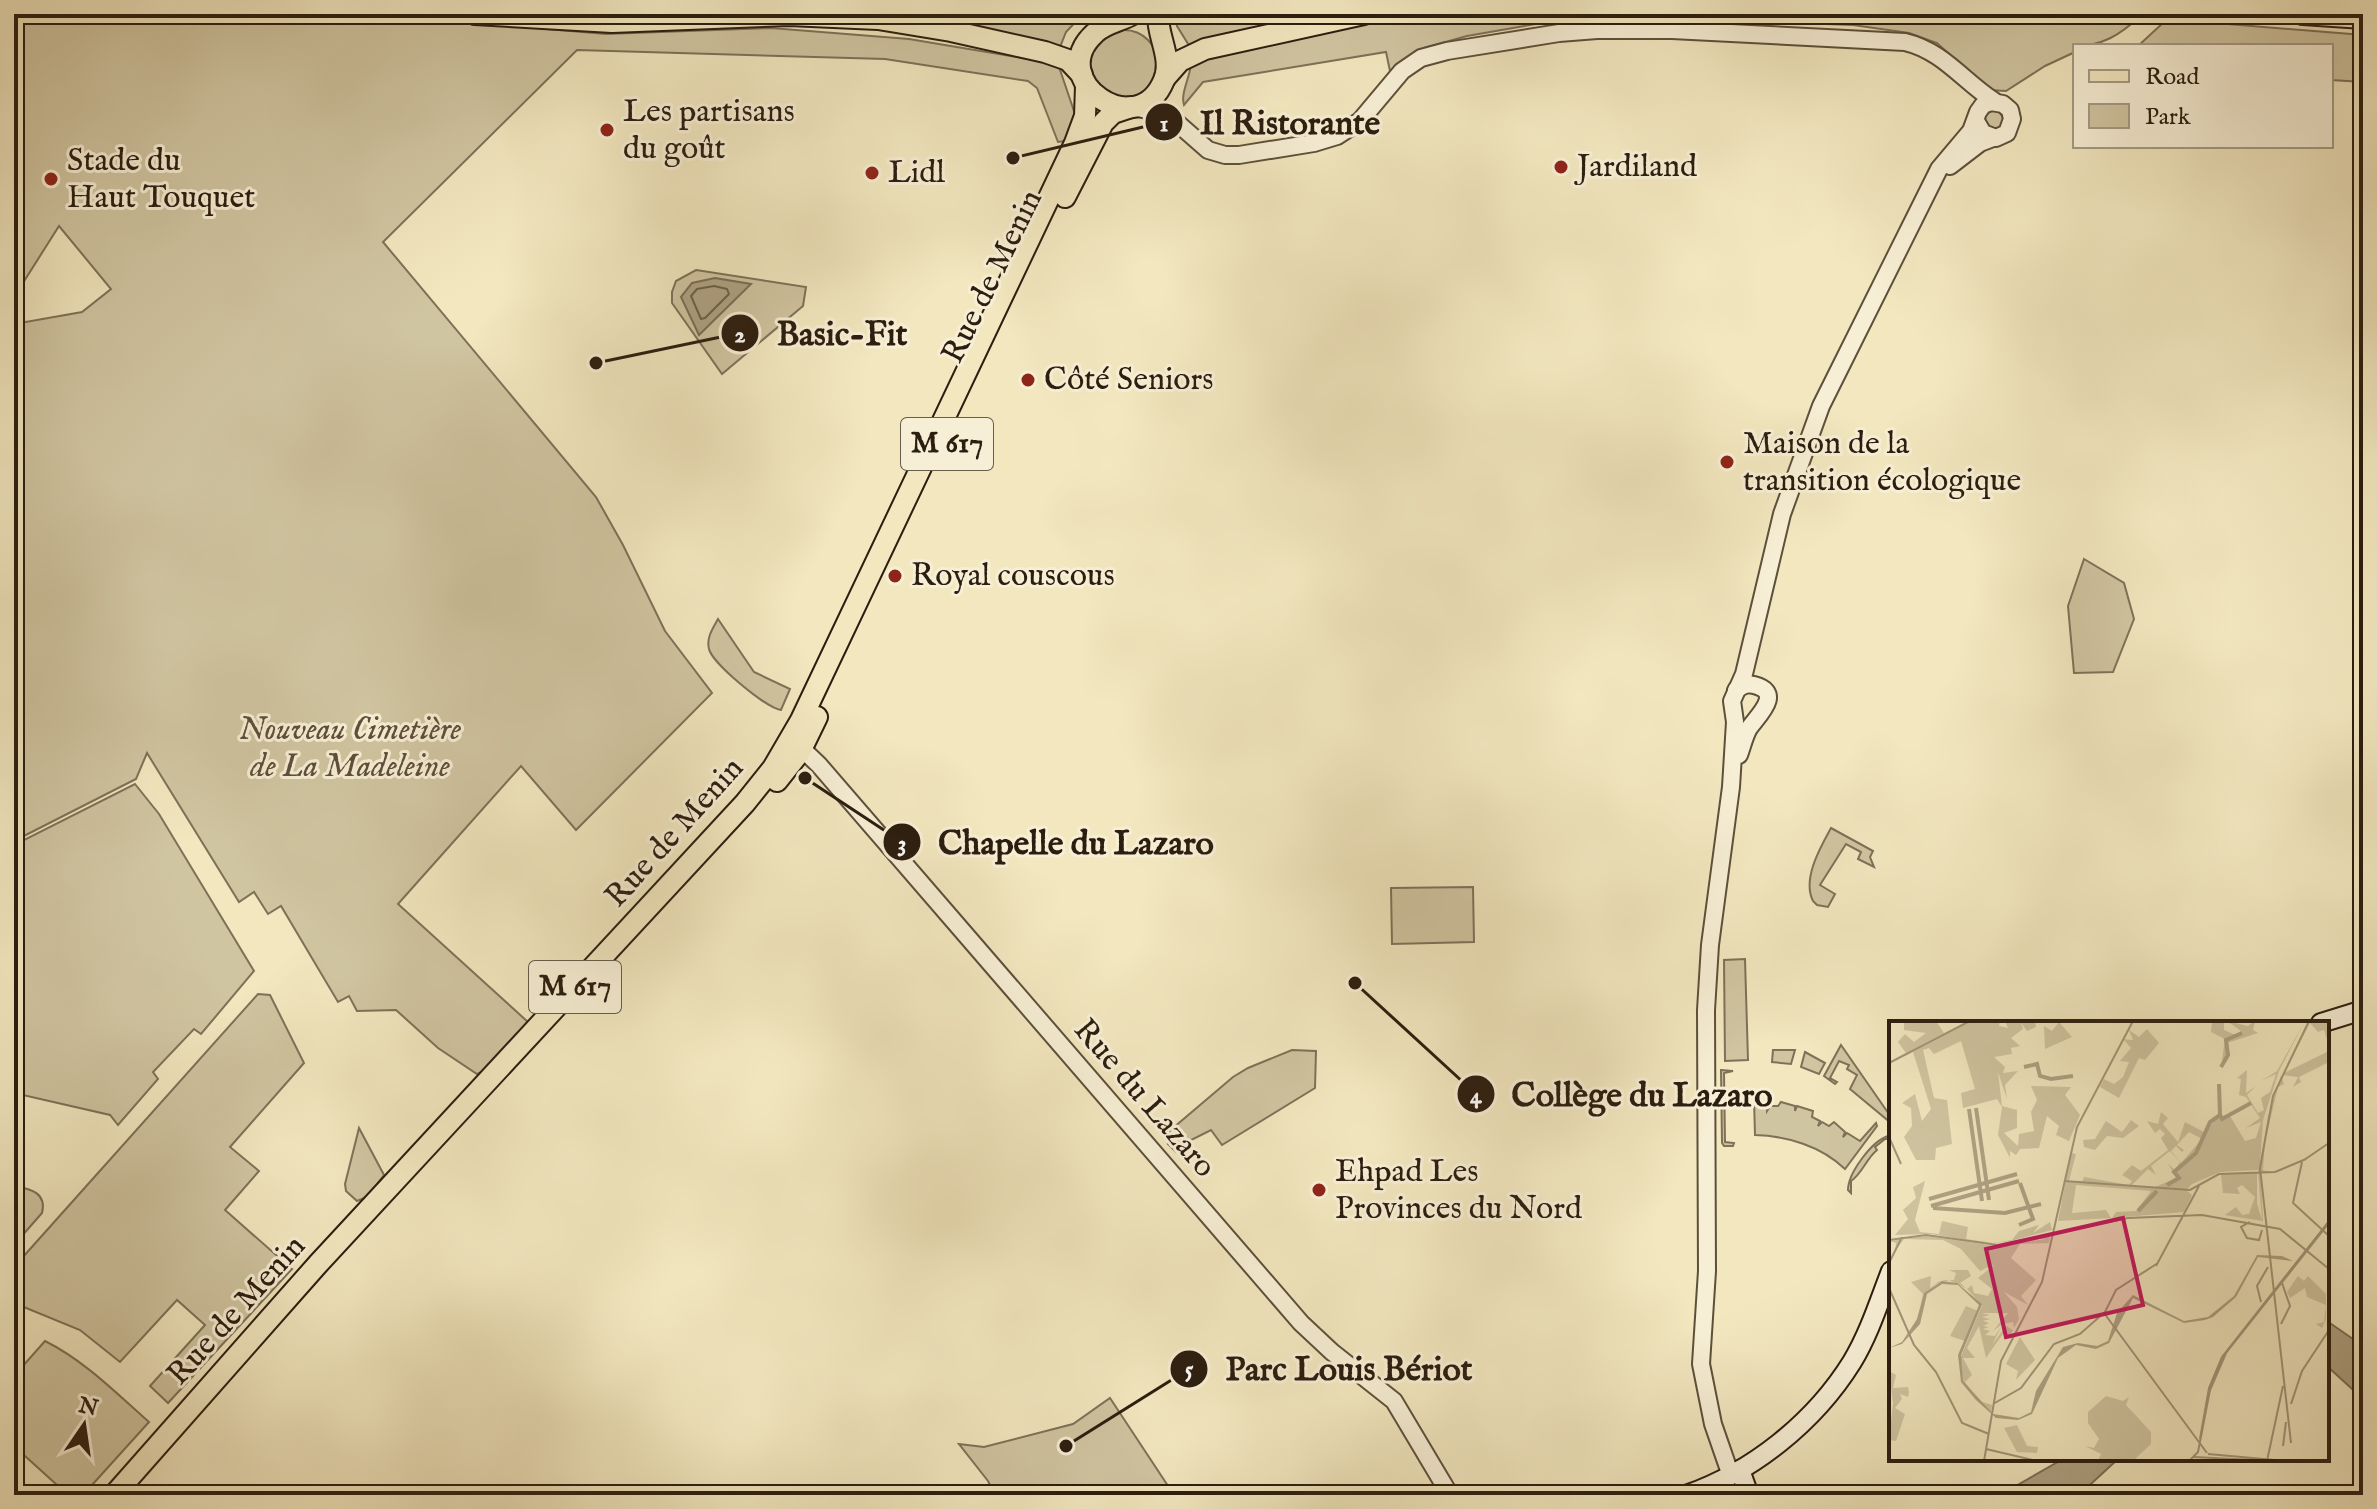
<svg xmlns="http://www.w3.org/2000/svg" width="2377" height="1509" viewBox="0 0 2377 1509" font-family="'IM FELL English',serif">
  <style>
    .green { fill: #d0c5a1; stroke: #7e7158; stroke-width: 2 }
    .water { fill: #aea283; stroke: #7a6d55; stroke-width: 2 }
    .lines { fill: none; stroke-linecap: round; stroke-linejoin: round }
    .shore { stroke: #6c6049; stroke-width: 2 }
    .tertiary-casing { stroke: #5d503b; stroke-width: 20 }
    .secondary-casing { stroke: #2b1d0f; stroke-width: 22 }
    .primary-casing { stroke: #2b1d0f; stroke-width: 24 }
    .trunk-casing { stroke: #2b1d0f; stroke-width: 24 }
    .tertiary { stroke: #f7efd5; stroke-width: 16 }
    .secondary { stroke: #f7efd5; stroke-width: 18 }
    .primary { stroke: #f2e7bf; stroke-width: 20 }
    .trunk { stroke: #f2e7bf; stroke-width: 20 }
    .poi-dot { fill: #8f2418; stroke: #f7efd5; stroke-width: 3 }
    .labels { text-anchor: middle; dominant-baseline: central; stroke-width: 6; stroke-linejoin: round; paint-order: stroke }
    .shield { fill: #f7efd5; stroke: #685c4a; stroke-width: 2 }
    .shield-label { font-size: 30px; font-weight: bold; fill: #2b1d0f }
    .poi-label { font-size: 32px; fill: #2b1d0f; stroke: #f7efd5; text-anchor: start }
    .street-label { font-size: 32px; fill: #2b1d0f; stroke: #f7efd5 }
    .park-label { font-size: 32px; font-style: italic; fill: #5d4f3b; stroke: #f7efd5 }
    .inset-river { fill: none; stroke: #aea283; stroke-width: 4 }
    .inset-road { fill: none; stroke: #a29679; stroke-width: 2 }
    .view { fill: #c2185b; fill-opacity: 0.15; stroke: #c2185b; stroke-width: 4 }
    .inset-edge { fill: none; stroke: #2b1d0f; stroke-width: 4 }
    .leader { fill: none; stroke: #2b1d0f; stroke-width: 3 }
    .callout-dot { fill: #2b1d0f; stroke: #f7efd5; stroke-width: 3 }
    .mark-label { font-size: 24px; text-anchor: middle; font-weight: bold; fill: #fff }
    .callout-label { font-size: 34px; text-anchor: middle; font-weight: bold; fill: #2b1d0f; stroke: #f7efd5; stroke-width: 6; stroke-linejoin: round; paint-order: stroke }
  </style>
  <rect width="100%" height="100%" fill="#f2e7bf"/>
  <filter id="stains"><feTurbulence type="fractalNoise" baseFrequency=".0025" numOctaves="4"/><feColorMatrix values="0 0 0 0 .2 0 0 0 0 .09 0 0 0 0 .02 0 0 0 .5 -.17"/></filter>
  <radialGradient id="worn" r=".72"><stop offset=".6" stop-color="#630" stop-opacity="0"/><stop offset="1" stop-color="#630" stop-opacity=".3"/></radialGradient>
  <g class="green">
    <polygon points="14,14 366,14 606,34 771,28 909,39 1058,64 1076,117 1065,141 1058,142 1037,88 1028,81 885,59 577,50 383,242 596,497 623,545 665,631 712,693 576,830 521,766 398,904 528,1022 486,1070 477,1074 438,1048 396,1010 357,1011 349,996 338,1002 281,906 268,914 254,892 239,902 147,753 136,779 14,841 14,324 82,312 111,289 59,226 21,286 14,287"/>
    <polygon points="914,14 1083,14 1066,32 1060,47"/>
    <polygon points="1174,14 1331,14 1190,47 1177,26"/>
    <path d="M 1405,14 L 2078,14 L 2139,17 C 2120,35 2102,46 2075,46 L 2075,52 L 2045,66 L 2006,91 L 1989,90 L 1937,43 L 1909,33 L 1853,25 L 1668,18 L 1559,20 L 1467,36 L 1424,48 L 1390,71 L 1386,52 L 1203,82 L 1184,105 C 1180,93 1191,76 1191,62 L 1205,56 Z"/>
    <polygon points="2191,21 2363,35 2363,82 2331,80 2331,46 2138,46 2164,22"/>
    <circle cx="1124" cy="64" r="34"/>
    <circle cx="1994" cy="120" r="9"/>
    <polygon points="696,270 806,287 803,306 722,374 672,303 672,292 676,281"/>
    <polygon points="2084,559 2124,583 2134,619 2113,672 2074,673 2068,606"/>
    <path d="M 718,619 L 754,672 L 790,689 L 781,710 C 766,708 712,663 709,649 C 706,638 713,628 718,619 Z"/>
    <polygon points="135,784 159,814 254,971 201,1034 194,1029 153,1072 158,1079 118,1125 110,1115 14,1093 14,845"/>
    <path d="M 1831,828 L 1873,851 L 1870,857 L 1874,867 L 1858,859 L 1861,852 L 1846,844 L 1820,885 L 1835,894 L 1828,907 L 1817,905 L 1813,901 C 1802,879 1820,848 1831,828 Z"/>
    <polygon points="1473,887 1474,942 1392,944 1391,888"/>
    <polygon points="1745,959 1748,1060 1725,1061 1724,960"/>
    <polygon points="258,994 270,995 304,1063 230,1147 259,1171 225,1210 292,1269 168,1403 150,1386 205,1325 177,1300 120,1362 80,1330 14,1303 14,1267"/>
    <polygon points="1841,1045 1891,1117 1891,1123 1850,1089 1857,1075 1847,1069 1849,1065 1839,1061 1830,1078 1837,1082 1835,1084 1824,1076"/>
    <polygon points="1292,1050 1316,1051 1315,1088 1222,1145 1211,1130 1189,1141 1176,1152 1168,1144 1171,1141 1166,1134 1233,1077 1248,1068"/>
    <polygon points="1773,1050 1795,1050 1791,1064 1772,1062"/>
    <polygon points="1805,1052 1825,1063 1819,1074 1801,1067"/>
    <polygon points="1721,1070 1733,1071 1724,1073 1725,1142 1734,1143 1733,1146 1724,1146 1722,1143"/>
    <path d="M 1754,1099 L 1757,1100 L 1759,1105 L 1767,1106 L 1767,1111 L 1770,1106 L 1778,1106 L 1781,1102 L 1795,1106 L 1795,1111 L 1797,1106 L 1813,1111 L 1812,1117 L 1820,1121 L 1818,1126 L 1822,1122 L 1829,1126 L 1834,1122 L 1845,1132 L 1843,1137 L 1847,1133 L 1860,1141 L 1876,1123 L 1877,1126 L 1845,1169 C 1821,1146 1787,1136 1755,1135 Z"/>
    <polygon points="359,1128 384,1175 367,1197 357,1201 346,1191 345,1184"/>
    <path d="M 1888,1136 L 1891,1139 L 1885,1139 L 1875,1147 L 1877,1150 C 1866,1159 1862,1174 1851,1181 L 1851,1193 L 1848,1190 C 1848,1173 1872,1141 1888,1136 Z"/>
    <path d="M 15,1186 C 31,1189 47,1193 42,1213 L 14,1245 Z"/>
    <path d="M 45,1341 C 85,1361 116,1393 149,1422 L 83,1495 L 68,1495 L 14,1446 L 14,1376 Z"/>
    <polygon points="1110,1398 1174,1495 995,1495 988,1481 959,1444 984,1447 1073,1424"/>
  </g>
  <g class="water">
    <polygon points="715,278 751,284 699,335 681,297 692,283"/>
    <polygon points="2327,1321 2363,1346 2363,1399 2327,1366"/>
    <polygon points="2063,1459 2118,1459 2079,1495 2000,1495"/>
  </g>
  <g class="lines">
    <polygon class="shore" points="714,286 727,289 729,294 705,318 701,319 691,296 697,289"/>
    <g class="tertiary-casing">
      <g id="tertiary">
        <path d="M 1132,107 L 1167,114 L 1208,150 L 1225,155 L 1239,155 L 1314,143 L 1337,136 L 1360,121 L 1402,71 L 1421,58 L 1447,51 L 1559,33 L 1597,30 L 1672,30 L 1905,42 C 1943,51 1963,81 1994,101"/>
        <polyline points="1950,166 1980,143 1993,138"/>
        <path d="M 1736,690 C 1742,686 1746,683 1754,685 C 1786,693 1754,719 1748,730 C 1744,738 1742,747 1739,755"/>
        <polyline points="795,742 819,765 1301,1323 1332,1352 1394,1401 1450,1495"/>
        <polyline points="1731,1476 1713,1424 1701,1364 1707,1271 1706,1010 1710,945 1731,787 1735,722 1732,701 1744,674 1782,514 1821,406 1939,169 1971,131 1978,112 1983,105 1991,102 2003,104 2010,110 2012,119 2007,133 1996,138 1983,133 1976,121"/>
      </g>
    </g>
    <g class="secondary-casing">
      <g id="secondary">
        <polyline points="2321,1023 2363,1010"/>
        <polyline points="1740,1470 1749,1495"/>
        <path d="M 1686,1495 C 1752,1472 1814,1423 1852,1362 C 1869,1334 1879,1302 1891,1271"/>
      </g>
    </g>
    <g class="primary-casing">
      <g id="primary">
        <path d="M 1133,14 C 1121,21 1105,23 1095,33 C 1043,80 1138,145 1164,80 C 1173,58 1157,37 1158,14"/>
        <polyline points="1065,197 1103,123 1113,113 1131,107"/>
        <polyline points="777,781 800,752 817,717"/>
        <polyline points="114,1495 318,1264 745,803 773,768 801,720 1075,143 1085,116 1086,86"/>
      </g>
    </g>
    <g class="trunk-casing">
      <g id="trunk">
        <polyline points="475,14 612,22 789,15 878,19 951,31 1045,52 1068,60 1082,75"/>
        <polyline points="2303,14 2363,18"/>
        <polyline points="1165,78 1180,61 1205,49 1364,14"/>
      </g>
    </g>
    <use href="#tertiary" class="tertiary"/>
    <use href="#secondary" class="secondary"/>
    <use href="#primary" class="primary"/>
    <use href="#trunk" class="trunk"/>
  </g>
  <g class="poi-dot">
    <circle cx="607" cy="130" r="8"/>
    <circle cx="1561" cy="167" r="8"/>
    <circle cx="872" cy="173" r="8"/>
    <circle cx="51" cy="179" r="8"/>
    <circle cx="1028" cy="380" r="8"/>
    <circle cx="1727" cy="462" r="8"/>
    <circle cx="895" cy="576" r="8"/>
    <circle cx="1319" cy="1190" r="8"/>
  </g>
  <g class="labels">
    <g class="shield">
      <rect x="901" y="418" width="92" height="52" rx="6"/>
      <rect x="529" y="961" width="92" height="52" rx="6"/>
    </g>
    <g class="shield-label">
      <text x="947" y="444">M 617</text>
      <text x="575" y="987">M 617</text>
    </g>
    <g class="poi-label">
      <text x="623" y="112">Les partisans<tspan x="623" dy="37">du goût</tspan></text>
      <text x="67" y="161">Stade du<tspan x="67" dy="37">Haut Touquet</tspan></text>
      <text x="1577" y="167">Jardiland</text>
      <text x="888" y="173">Lidl</text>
      <text x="1044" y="380">Côté Seniors</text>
      <text x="1743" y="444">Maison de la<tspan x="1743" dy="37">transition écologique</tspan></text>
      <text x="911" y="576">Royal couscous</text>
      <text x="1335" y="1172">Ehpad Les<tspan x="1335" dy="37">Provinces du Nord</tspan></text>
    </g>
    <g class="street-label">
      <text transform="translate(993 277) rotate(-64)">Rue de Menin</text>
      <text transform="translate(675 833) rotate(-48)">Rue de Menin</text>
      <text transform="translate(1144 1099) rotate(49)">Rue du Lazaro</text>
      <text transform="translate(237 1311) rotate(-48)">Rue de Menin</text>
    </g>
    <g class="park-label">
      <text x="350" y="730">Nouveau Cimetière<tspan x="350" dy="37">de La Madeleine</tspan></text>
    </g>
  </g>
  <g transform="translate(1889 1021)">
    <rect width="440" height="440" fill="#f2e7bf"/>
    <path d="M 15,0 L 47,0 L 55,12 L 17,32 L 9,21 L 16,13 L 25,21 L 37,12 L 15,9 ZM 83,0 L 111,0 L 110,5 L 119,7 L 116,0 L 146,0 L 147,6 L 138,10 L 132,2 L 134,8 L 122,17 L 131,25 L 122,27 L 123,33 L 105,36 L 116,46 L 114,52 L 129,50 L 116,64 L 118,78 L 109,51 L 113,85 L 128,89 L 128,107 L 115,112 L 129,125 L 130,113 L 145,110 L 142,91 L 148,79 L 142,65 L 182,66 L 176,74 L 191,94 L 180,120 L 167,114 L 170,105 L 158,95 L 150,127 L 131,128 L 127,134 L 121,130 L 121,137 L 109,114 L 113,86 L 108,78 L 74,87 L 72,72 L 86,68 L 72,20 L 45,33 L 40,27 L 34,29 L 45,77 L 58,79 L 63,123 L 47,127 L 46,139 L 27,139 L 15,116 L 23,105 L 22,87 L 13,82 L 26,73 L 33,100 L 42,88 L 24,31 ZM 323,0 L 335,0 L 335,9 L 349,15 L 352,10 L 338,0 L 359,5 L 366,0 L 364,9 L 369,12 L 338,22 L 341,34 L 332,46 L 336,18 L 322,11 ZM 416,0 L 390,50 L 374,99 L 371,143 L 379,95 L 392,54 L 395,63 L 389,66 L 376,120 L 374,149 L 381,151 L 372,151 L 371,144 L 374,200 L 336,194 L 347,186 L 353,194 L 360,193 L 366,176 L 353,164 L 348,167 L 351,173 L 334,172 L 332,153 L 368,152 L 368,183 L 373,199 L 369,149 L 331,151 L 303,163 L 297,169 L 303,174 L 295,191 L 223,197 L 227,191 L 247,190 L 262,170 L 187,164 L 183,192 L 217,189 L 222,197 L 169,200 L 182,132 L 187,133 L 180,160 L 193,161 L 195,156 L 240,164 L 243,160 L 233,154 L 243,144 L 252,150 L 279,129 L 272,117 L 276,113 L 271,108 L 266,112 L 258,100 L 269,103 L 272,91 L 279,97 L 274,103 L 289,121 L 296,101 L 315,111 L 331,94 L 333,98 L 341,95 L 356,120 L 367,117 L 372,101 L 357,107 L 371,97 L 357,76 L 350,74 L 352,58 L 348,57 L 358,49 L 357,72 L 367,65 L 358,74 L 369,92 L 375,89 L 372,77 L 381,71 L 387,53 L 372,60 L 388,50 ZM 300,111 L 313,118 L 292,142 L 282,130 L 287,125 L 293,131 L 295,129 L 288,124 ZM 281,130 L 291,141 L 286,149 L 279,143 L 288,157 L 266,166 L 242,165 L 259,148 L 267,154 L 262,145 ZM 420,0 L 439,2 L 440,25 L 435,9 L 429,11 L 421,2 L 395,52 L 440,30 L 440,41 L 410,56 L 412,61 L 404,66 L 409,56 L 393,54 ZM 170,1 L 183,16 L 156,28 L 155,5 L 163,10 ZM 258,8 L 270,22 L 256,39 L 250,37 L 230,77 L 211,66 L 215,58 L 225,63 L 234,56 L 240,41 L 231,40 L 242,27 L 234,18 L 244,19 L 240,9 L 250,16 ZM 242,99 L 250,105 L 234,117 L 218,115 L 206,129 L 195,126 L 194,119 L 206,118 L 217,100 L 233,111 ZM 36,160 L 26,199 L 31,211 L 50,213 L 53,200 L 79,206 L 77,218 L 104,222 L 123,219 L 130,210 L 150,204 L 144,212 L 161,201 L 163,209 L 122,220 L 106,222 L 88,221 L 42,213 L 6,214 L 19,198 L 14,189 L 27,177 L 24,166 ZM 162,212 L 160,222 L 131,223 L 122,237 L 147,259 L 132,275 L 139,284 L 115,271 L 128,286 L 130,298 L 125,307 L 124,301 L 113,303 L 104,310 L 119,292 L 93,292 L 101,294 L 93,296 L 101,298 L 94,300 L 100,302 L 94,305 L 100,306 L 94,308 L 101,310 L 96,314 L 106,315 L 112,306 L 103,324 L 117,305 L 124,309 L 121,314 L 115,311 L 97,337 L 90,305 L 78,327 L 86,337 L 74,337 L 83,354 L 76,361 L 90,380 L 103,384 L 102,391 L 90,380 L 74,361 L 71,338 L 93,284 L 78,268 L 83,264 L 85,272 L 99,275 L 103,268 L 89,257 L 106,243 L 91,250 L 72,228 L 54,219 L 15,218 L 6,230 L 7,222 L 0,220 L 37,215 L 107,225 L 157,218 L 144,218 ZM 60,249 L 79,249 L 82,255 L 71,262 L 77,267 L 60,259 L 47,263 L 35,273 L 31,290 L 34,273 L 22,261 L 42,255 L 41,267 L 49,261 L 56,259 L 65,259 L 67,252 ZM 409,255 L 415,260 L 419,255 L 437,273 L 437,298 L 433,307 L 427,303 L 435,301 L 437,284 L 418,276 L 416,267 L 401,277 L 398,271 ZM 77,285 L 89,290 L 76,320 L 61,315 ZM 131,316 L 146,339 L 127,359 L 129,350 L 117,343 ZM 0,350 L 7,354 L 4,367 L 19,366 L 20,371 L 19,376 L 11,373 L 13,378 L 6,387 L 16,393 L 7,420 L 0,419 L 4,382 ZM 217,375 L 234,380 L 240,376 L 237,384 L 262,411 L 262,423 L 245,439 L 209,440 L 212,433 L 196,425 L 205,427 L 210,418 L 199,402 L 199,391 ZM 128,404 L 138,425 L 149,426 L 148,432 L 128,431 L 115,407 Z" fill="#d0c5a1" fill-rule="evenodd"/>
    <path d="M 368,234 L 393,235 L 404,240 L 369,236 L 347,276 L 324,296 L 316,299 L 295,302 L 244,277 L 220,322 L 207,328 L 187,324 L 169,337 L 143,393 L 129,399 L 107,397 L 87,379 L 72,361 L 69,334 L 90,284 L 69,264 L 53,263 L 38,273 L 31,303 L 13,323 L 0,327 L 13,321 L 28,298 L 35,272 L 53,260 L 68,262 L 93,283 L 72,334 L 74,360 L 104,393 L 130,397 L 142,391 L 147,370 L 174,326 L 189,322 L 208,325 L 219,320 L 228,292 L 244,274 L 295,300 L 319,296 L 345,275 Z" fill="#aea283"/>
    <path class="inset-river" d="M 135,46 L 148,43 L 151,55 L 162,58 L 184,55M 332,46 L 339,34 L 337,19 L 353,12M 87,87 L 100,179M 80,88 L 93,180M 331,94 L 333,98 L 362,82M 278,164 L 290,157 L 285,151 L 307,132 L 321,101 L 331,94 L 330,63M 40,178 L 128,153M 42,185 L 130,160M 44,187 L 116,192 L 152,183M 249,190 L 268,170M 130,204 L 144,198 L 131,162"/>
    <path class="inset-road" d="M 0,42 L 81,0M 0,116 L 12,143M 415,139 L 440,122M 413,141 L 404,182 L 440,215M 175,160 L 301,169 L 330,153 L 386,151 L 417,138M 361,201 L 352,206 L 358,217 L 370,219 L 373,209M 0,219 L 37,214 L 109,224 L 239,197 L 313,194 L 391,208 L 440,248M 1,240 L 13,216M 267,245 L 310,165M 0,267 L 25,324 L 47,351 L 73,402 L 100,413M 372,281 L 368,265 L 379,246M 215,292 L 318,432M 392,303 L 401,285 L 393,262M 104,383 L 132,367 L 165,323 L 191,313 L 216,291 L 227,269 L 269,242M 402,383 L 413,350 L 440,309M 311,418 L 320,367 L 333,336 L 440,200M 402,422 L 371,147 L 384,75 L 420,0M 394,425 L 397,401M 97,428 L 148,440M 319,433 L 397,440M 305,436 L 383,440M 95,440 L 112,340 L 153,261 L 188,106 L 244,0M 300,440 L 309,431 L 321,369 L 337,332 L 440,202M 378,440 L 394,365"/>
    <path class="view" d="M 234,197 L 254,284 L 117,316 L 97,228 Z"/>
    <rect width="440" height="440" class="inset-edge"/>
  </g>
  <path class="leader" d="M1013 158L1164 122M596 363L740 333M805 778L902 842M1355 983L1476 1094M1066 1446L1189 1369"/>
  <g class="callout-dot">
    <circle cx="1013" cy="158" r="8"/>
    <circle cx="596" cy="363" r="8"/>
    <circle cx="805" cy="778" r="8"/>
    <circle cx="1355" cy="983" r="8"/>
    <circle cx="1066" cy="1446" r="8"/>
    <circle cx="1164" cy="122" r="20"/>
    <circle cx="740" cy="333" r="20"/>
    <circle cx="902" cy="842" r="20"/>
    <circle cx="1476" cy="1094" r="20"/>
    <circle cx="1189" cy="1369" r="20"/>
  </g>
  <g class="mark-label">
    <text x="1164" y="131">1</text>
    <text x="740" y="342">2</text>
    <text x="902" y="851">3</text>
    <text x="1476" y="1103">4</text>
    <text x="1189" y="1377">5</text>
  </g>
  <g class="callout-label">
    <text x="1290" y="134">Il Ristorante</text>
    <text x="842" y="345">Basic-Fit</text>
    <text x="1076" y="854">Chapelle du Lazaro</text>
    <text x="1642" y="1106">Collège du Lazaro</text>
    <text x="1349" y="1380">Parc Louis Bériot</text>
  </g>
  <rect width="2377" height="1509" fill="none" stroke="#f2e7bf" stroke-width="48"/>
  <rect x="16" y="16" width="2345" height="1477" fill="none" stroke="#2b1d0f" stroke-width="4"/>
  <rect x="24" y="24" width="2329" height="1461" fill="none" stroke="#2b1d0f" stroke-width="2"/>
  <rect x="2073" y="44" width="260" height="104" fill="#f7efd5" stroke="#a59b86" stroke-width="2"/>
  <rect x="2089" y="70" width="40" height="12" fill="#f2e7bf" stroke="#a59b86" stroke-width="2"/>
  <text x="2145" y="84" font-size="24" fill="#2b1d0f">Road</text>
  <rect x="2089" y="104" width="40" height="24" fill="#d0c5a1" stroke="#a59b86" stroke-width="2"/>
  <text x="2145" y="124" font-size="24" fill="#2b1d0f">Park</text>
  <g transform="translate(84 1425) rotate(13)" stroke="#f7efd5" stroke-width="6" paint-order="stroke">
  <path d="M0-6L14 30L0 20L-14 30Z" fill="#2b1d0f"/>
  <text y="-12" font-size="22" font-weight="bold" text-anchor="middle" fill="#2b1d0f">N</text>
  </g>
  <rect width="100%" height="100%" filter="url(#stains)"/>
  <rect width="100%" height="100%" fill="url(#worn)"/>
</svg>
